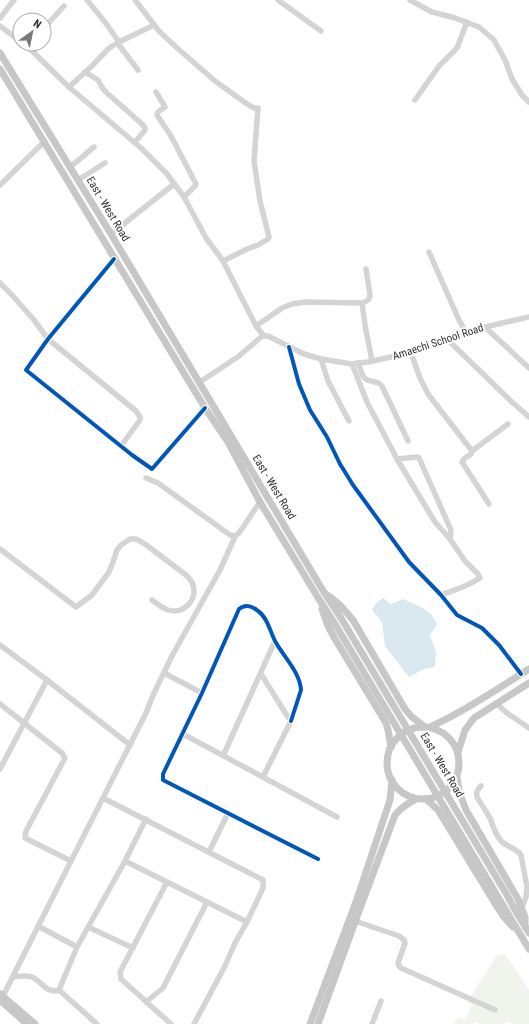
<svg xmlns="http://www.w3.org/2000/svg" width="529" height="1024" viewBox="0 0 529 1024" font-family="'Roboto Condensed',sans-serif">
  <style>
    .green { fill: #f1f4ec }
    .water { fill: #dae9f0 }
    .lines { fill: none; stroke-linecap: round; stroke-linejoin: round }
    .minor { stroke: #d4d4d4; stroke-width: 5.5 }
    .major { stroke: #c7c7c7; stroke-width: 7 }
    .cycleway-casing { stroke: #fff; stroke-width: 6 }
    .cycleway { stroke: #0057b8; stroke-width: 4 }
    .labels { text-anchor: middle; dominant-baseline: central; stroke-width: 4; stroke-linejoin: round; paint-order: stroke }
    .street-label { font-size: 11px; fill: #2f2f2f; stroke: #fff }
  </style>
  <rect width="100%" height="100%" fill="#fff"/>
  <polygon class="green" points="505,954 529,990 529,1024 516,1024 507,1022 506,1024 482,1024 475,1022 474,1024 454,1024 458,1017 463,1019 466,1018 472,1005 467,1002 497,955"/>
  <polygon class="water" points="383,598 391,604 403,599 421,607 431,614 437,624 430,635 436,653 435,667 424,669 409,677 385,646 382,622 372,610 376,603"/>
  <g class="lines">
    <g class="minor">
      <polyline points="87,0 105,22 119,42 119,45 138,70"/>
      <polyline points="135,0 159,31 176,47 215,81 247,104 254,108 258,108 254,161 260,201 269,237 268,239 258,245 247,249 223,261"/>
      <polyline points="278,0 321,31"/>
      <polyline points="410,0 432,12 455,18 479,27 494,40 505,60 512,79 522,95 529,102"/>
      <polyline points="0,18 14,0"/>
      <polyline points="0,26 20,41"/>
      <polyline points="44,28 64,6"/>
      <polyline points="25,44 69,87 141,148 167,174 184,197 206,238 223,261 256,326 264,336"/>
      <polyline points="85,72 98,80 103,89 107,93 142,124 145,128 145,130 135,142"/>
      <polyline points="69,87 92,66 109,48 119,42 154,25"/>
      <polyline points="156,92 165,107 158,112 157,115 171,136 196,184 195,186 184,197"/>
      <polyline points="415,100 439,66 457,48 467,22"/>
      <path d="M 70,166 C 78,162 86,153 94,147"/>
      <polyline points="78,180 105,163"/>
      <polyline points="0,185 44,142"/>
      <polyline points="111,234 174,184"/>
      <polyline points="429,252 459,320 466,332"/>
      <polyline points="114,259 48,339 26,370 132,455 152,469 205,408"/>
      <polyline points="0,283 12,295 34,320 48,339 136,411 140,417 140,420 121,446"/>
      <polyline points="362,303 365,325 372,361"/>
      <path d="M 256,326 L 282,308 L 292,304 L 305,302 L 362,303 C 367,301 370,300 370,295 L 366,269"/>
      <polyline points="485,327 529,368"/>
      <polyline points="447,339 513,403 529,417"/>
      <polyline points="289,347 299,384 310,410 327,437 340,464 353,485 409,562 441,595 457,615 482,628 499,645 521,674"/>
      <polyline points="411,353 420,378 428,394 472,451 471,454 465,458 462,462 489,504"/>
      <polyline points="321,359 328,381 349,421"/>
      <path d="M 358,363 C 360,367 361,372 363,376 C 367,384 377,379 382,386 L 408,441"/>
      <path d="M 352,364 L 367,402 L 397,459 L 435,522 L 450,539 L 465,561 L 478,574 L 480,578 C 468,586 455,590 441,595"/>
      <polyline points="200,382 239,356 261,337 264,336 268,336 304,354 321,359 352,364 358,363 368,362 414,352 466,332 502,323 529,317"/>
      <polyline points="472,451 508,424"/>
      <polyline points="397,459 417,457 419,458 451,530 450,539"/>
      <polyline points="146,478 158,483 230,535 235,536 239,533 260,502"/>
      <path d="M 0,549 L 76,607 L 92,595 L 109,572 L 113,562 L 117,550 L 121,545 L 130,539 L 136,539 L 145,544 L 186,575 C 189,578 192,581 193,585 C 198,600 183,615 168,610 C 162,608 157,604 152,600"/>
      <polyline points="0,645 47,680"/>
      <polyline points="164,673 202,693"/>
      <polyline points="261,674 286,714 291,721 263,777"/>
      <polyline points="496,703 507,713 529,728"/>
      <polyline points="0,704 62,753 65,758 26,831 25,838 71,861 3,996"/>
      <path d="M 291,721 L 301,690 C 300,672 283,656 275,641 C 270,631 267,617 258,611 C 252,606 245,604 239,609 L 202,693 L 163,774 L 163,780 L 318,859"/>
      <polyline points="183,734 337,817"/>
      <polyline points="223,756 275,641"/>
      <polyline points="0,769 47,680 130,745"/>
      <path d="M 481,786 C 477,790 476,792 477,797 C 481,804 486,811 490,818 C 493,826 495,834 501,841 C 507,847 516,848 521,855 L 527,887 L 526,897 L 522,907"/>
      <polyline points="103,798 263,880 263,888 247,922 235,943 225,966 194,1024"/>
      <polyline points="146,819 125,861 247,922"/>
      <polyline points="209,852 228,813"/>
      <polyline points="71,861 146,713 154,693 173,654 220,570 234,539 235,536"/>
      <polyline points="167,882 120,972 121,979 171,1024"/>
      <polyline points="355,921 399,936 404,940 405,943 398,963 399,966 401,968 495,1010"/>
      <polyline points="38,926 77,947 59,990 97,1024"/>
      <polyline points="88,927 133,948"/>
      <polyline points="77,947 125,861"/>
      <path d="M 13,977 C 19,976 26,975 32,977 C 43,982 46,994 59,990"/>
      <polyline points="146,1002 163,988 207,902"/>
      <polyline points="372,1024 381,1001"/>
    </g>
    <g class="major">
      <polyline points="0,53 111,234 322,589 341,618 507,895 515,910 529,933"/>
      <polyline points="0,69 205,408 228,442 260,502 317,596 335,624 529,949"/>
      <polyline points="329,596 341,606 353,620 405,709 412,717 425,727"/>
      <polyline points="322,609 328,626 335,639 386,723 388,730 391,747"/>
      <circle cx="423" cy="763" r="36"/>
      <path d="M 428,728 C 463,712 496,690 529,669"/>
      <polyline points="458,752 465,730 474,718 529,683"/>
      <polyline points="457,777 459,792 466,810 518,899 525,917 525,927"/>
      <polyline points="426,799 438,810 496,905 504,917 513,927"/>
      <polyline points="0,994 35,1024"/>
      <polyline points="0,1000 27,1024"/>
      <polyline points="310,1024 356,902 390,800 392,780"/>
      <path d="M 318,1024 L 359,911 L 395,815 C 401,808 408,803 416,799"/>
    </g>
    <g class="cycleway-casing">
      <g id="cycleway">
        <polyline points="114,259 48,339 26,370 132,455 152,469 205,408"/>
        <polyline points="289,347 299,384 310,410 327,437 340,464 353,485 409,562 441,595 457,615 482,628 499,645 521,674"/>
        <path d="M 291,721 L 301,690 C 300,672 283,656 275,641 C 270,631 267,617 258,611 C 252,606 245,604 239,609 L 202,693 L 163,774 L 163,780 L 318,859"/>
      </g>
    </g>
    <use href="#cycleway" class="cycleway"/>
  </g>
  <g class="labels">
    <g class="street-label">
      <text transform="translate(108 209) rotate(59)">East - West Road</text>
      <text transform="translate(438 342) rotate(-18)">Amaechi School Road</text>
      <text transform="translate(274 487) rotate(59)">East - West Road</text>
      <text transform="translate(442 765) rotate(59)">East - West Road</text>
    </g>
  </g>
  <g transform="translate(32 32) rotate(33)"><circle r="19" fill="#ffffff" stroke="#acacac"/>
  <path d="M0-3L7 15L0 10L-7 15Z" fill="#787878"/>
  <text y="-6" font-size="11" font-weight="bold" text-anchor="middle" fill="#2f2f2f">N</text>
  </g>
</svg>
